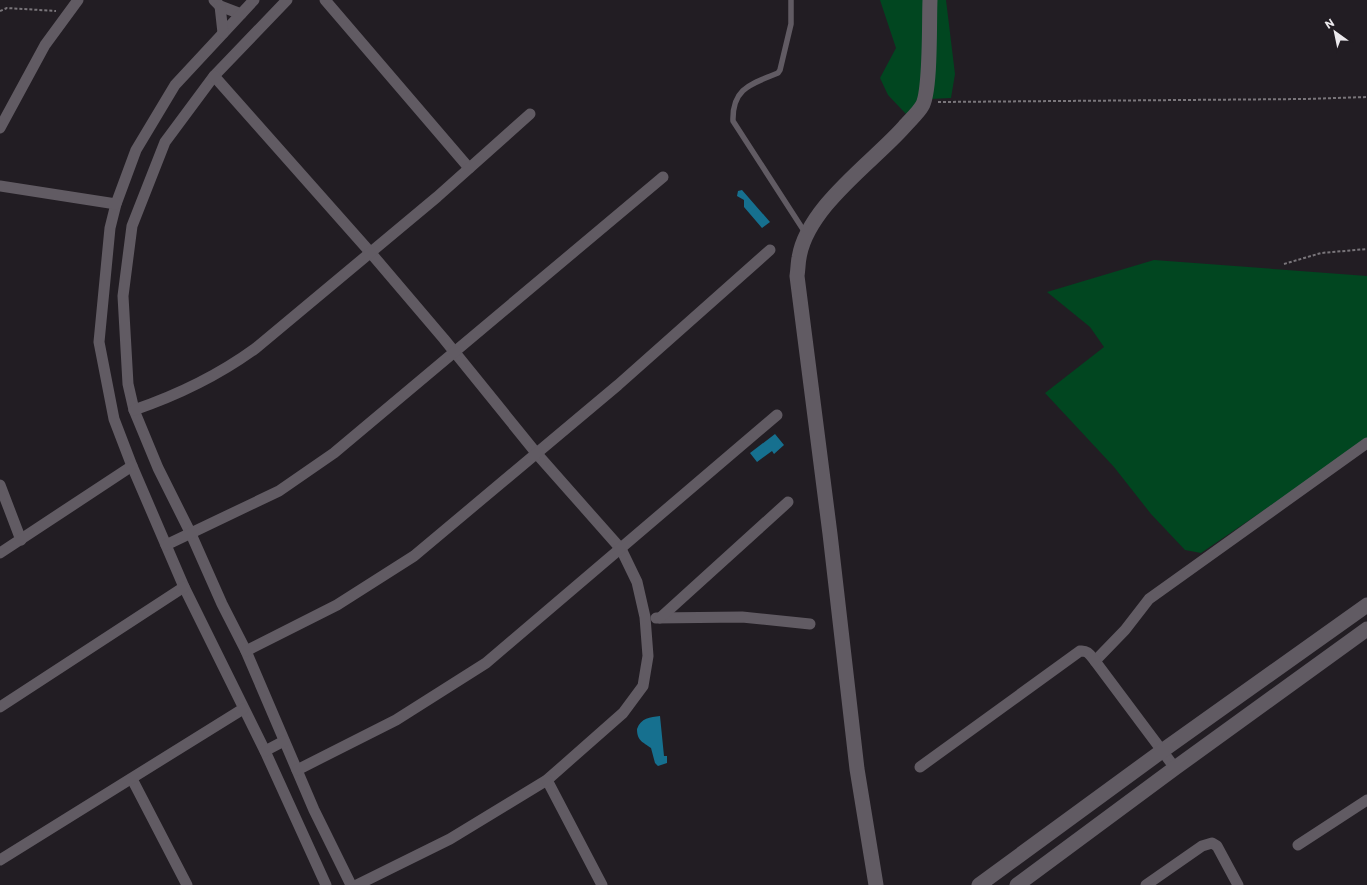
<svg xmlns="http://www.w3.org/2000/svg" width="1367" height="885" viewBox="0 0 1367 885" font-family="Commissioner,sans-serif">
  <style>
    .green { fill: #014620 }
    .water { fill: #16708f }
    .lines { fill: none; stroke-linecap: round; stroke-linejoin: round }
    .path { stroke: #79757a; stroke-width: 2; stroke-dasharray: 3 2; stroke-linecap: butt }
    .lane { stroke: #615b63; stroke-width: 5.5 }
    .street { stroke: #615b63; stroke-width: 11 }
    .secondary { stroke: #615b63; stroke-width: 15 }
  </style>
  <rect width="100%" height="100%" fill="#221d23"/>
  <g class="green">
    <polygon points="880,0 946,0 955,74 951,98 930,99 906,114 888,95 880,78 896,48"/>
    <polygon points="1154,260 1367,276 1367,440 1201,553 1185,550 1151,514 1114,467 1045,393 1104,347 1090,327 1047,292"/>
  </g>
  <g class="water">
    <polygon points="742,190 770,222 762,228 744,207 744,200 737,196 738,191"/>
    <polygon points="775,434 784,445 774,454 772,451 757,462 750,453"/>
    <path d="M 660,716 L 664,756 L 667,756 L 667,763 L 658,766 L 655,763 L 651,748 C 643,742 637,741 637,729 C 641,718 650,717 660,716 Z"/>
  </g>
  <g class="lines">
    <g class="path">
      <polyline points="0,11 7,8 56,11"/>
      <polyline points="938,102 1305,99 1367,97"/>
      <polyline points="1284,264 1321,253 1367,249"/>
    </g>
    <path class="lane" d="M 791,0 L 791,24 L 780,70 L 778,73 C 751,84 732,88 733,121 L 806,234"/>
    <g class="street">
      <polyline points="214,0 220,6 241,14"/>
      <polyline points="254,0 175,85 136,150 116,204 110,228 99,342 114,419 132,466 184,587 265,751 326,885"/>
      <polyline points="287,0 214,76 165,142 132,226 123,296 128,384 134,410 158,468 191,534 222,604 246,651 314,810 351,885"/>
      <polyline points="325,0 469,168"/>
      <polyline points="220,6 223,33"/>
      <polyline points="214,76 370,252 444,339 537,454 621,549 637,582 645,617 648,656 643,686 623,713 547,780 450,839 357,885"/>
      <polyline points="0,128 45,45 78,0"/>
      <polyline points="0,186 116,204"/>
      <path d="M 134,410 C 178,395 219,375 256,348 L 437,197 L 530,114"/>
      <polyline points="0,485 21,540"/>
      <polyline points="166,545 279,491 334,453 663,177"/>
      <polyline points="0,553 132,466"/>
      <polyline points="656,618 742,617 810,624"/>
      <polyline points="660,618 788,502"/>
      <polyline points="246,651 337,605 414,556 618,385 770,250"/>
      <polyline points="1095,661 1125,630 1149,599 1367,443"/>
      <polyline points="0,707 184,587"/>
      <polyline points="265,751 284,741"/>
      <path d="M 920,767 L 1080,651 C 1088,650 1090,655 1095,661 L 1175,768"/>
      <polyline points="297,770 396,720 486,663 777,415"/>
      <polyline points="132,779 187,885"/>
      <polyline points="547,780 602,885"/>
      <polyline points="1298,845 1367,800"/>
      <polyline points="0,860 243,709"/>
      <polyline points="1146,885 1202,846 1212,843 1217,846 1238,885"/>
    </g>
    <g class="secondary">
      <path d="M 876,885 L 857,769 L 830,534 L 797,276 C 798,270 798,263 799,258 C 807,207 872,163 904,127 C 910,120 918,113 922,106 C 931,92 929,20 930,0"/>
      <polyline points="979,885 1162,751 1367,605"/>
      <polyline points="1017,885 1175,768 1367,629"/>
    </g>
  </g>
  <g transform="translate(1335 32) rotate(327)" stroke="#221d23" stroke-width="3" paint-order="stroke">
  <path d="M0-3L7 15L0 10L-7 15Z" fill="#ece9ed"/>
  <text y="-6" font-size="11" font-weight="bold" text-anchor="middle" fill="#ece9ed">N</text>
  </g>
</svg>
